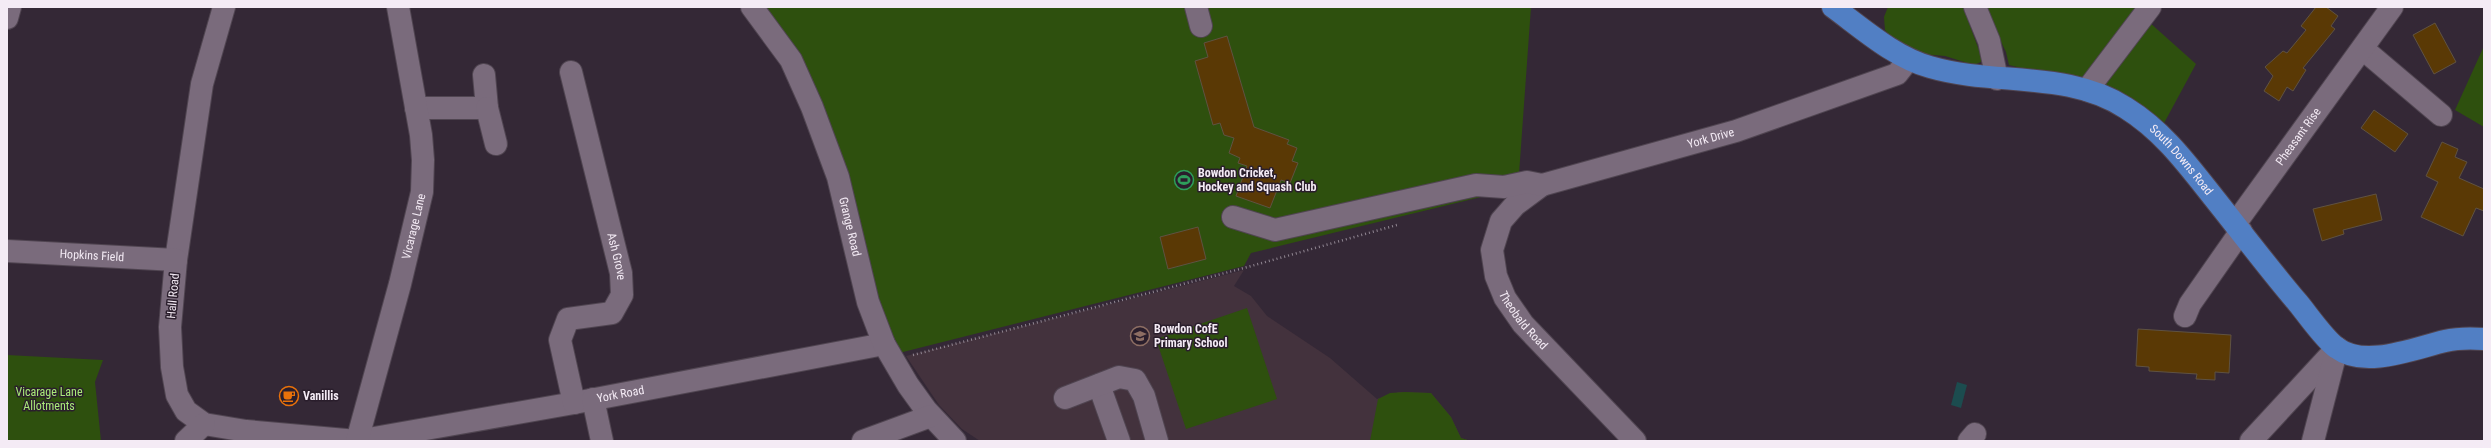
<svg xmlns="http://www.w3.org/2000/svg" width="2491" height="448" viewBox="0 0 2491 448" font-family="'Roboto Condensed',sans-serif">
  <style>
    .education { fill: #43323d }
    .green { fill: #2e500e }
    .water { fill: #1c4c4f }
    .building { fill: #5a3905; stroke: #5f5242 }
    .lines { fill: none; stroke-linecap: round; stroke-linejoin: round }
    .minor-casing { stroke: #504551; stroke-width: 24 }
    .major-casing { stroke: #504551; stroke-width: 24 }
    .path { stroke: #918793; stroke-width: 2.5; stroke-dasharray: 1 3; stroke-linecap: butt }
    .minor { stroke: #7a6b7c; stroke-width: 22 }
    .major { stroke: #517fc4; stroke-width: 22 }
    .labels { text-anchor: middle; dominant-baseline: central; stroke-width: 3; stroke-linejoin: round; paint-order: stroke }
    .street-label { font-size: 12px; fill: #f4ebf5; stroke: #2a1e2c }
    .poi-label { font-size: 12px; font-weight: bold; fill: #f4ebf5; stroke: #2a1e2c; text-anchor: start }
    .park-label { font-size: 12px; fill: #a9ea79; stroke: #2a1e2c }
  </style>
  <rect width="100%" height="100%" fill="#342836"/>
  <polygon class="education" points="1244,270 1234,286 1251,296 1267,316 1330,358 1377,399 1399,392 1431,393 1451,417 1461,438 1471,441 980,441 962,429 939,405 906,356"/>
  <g class="green">
    <path d="M 765,7 L 1531,7 L 1518,188 L 1251,253 L 1244,266 L 899,353 C 893,338 886,323 881,308 C 849,201 839,96 765,7 Z"/>
    <polygon points="1888,7 1963,7 1983,61 1974,65 1945,56 1922,54 1898,45 1885,30 1884,17"/>
    <polygon points="1984,7 2136,7 2081,82 2009,65 2006,52"/>
    <polygon points="2149,22 2196,64 2163,125 2100,85"/>
    <polygon points="2484,46 2484,127 2455,110"/>
    <polygon points="1247,308 1277,399 1186,429 1156,339"/>
    <polygon points="7,355 103,360 95,382 101,441 7,441"/>
    <polygon points="1405,392 1431,393 1451,417 1461,438 1471,441 1370,441 1378,399 1390,393"/>
  </g>
  <polygon class="water" points="1957,382 1967,385 1961,408 1951,405"/>
  <g class="building">
    <polygon points="2316,7 2326,7 2338,16 2331,26 2335,29 2303,68 2306,70 2293,91 2287,87 2279,101 2264,91 2273,76 2265,67 2283,51 2287,53 2306,30 2301,26"/>
    <polygon points="2435,23 2456,62 2434,74 2413,35"/>
    <polygon points="1227,36 1254,127 1289,140 1287,144 1297,148 1292,161 1298,163 1290,183 1281,180 1270,208 1236,196 1247,166 1238,163 1240,158 1229,153 1234,138 1224,135 1220,123 1213,125 1195,61 1208,57 1204,43"/>
    <polygon points="2374,110 2408,134 2395,152 2361,128"/>
    <polygon points="2442,142 2458,149 2455,157 2467,162 2459,178 2484,189 2484,211 2476,208 2463,236 2421,217 2438,182 2426,176"/>
    <polygon points="2376,194 2382,220 2343,230 2344,234 2322,241 2313,209"/>
    <polygon points="1198,227 1206,259 1168,269 1160,237"/>
    <polygon points="2138,329 2231,335 2229,373 2215,372 2215,380 2196,379 2197,374 2149,371 2149,367 2136,366"/>
  </g>
  <g class="lines">
    <g class="minor-casing">
      <g id="minor">
        <path id="s1" d="M 224,7 L 202,84 L 176,260 L 170,327 L 172,367 L 177,395 L 186,411 L 204,424 L 246,431 L 357,441 L 574,403 L 884,344"/>
        <path id="s2" d="M 752,7 L 791,60 L 812,107 L 838,177 L 868,302 L 884,344 L 908,385 L 926,410 L 955,441"/>
        <polyline points="1196,7 1201,26"/>
        <polyline points="1975,7 1989,41 1997,79"/>
        <polyline points="7,18 10,7"/>
        <polyline points="2363,49 2441,115"/>
        <path id="s3" d="M 571,72 L 621,273 L 622,295 L 612,313 L 568,319 L 560,340 L 574,403"/>
        <polyline points="2087,90 2150,7"/>
        <polyline points="416,108 487,108 484,75"/>
        <polyline points="487,108 496,144"/>
        <path id="s4" d="M 1542,185 L 1515,205 L 1501,221 L 1492,250 L 1496,276 L 1505,298 L 1523,324 L 1635,441"/>
        <path id="s5" d="M 1233,217 L 1275,230 L 1476,185 L 1504,187 L 1527,182 L 1542,185 L 1736,131 L 1897,74 L 1908,60"/>
        <path id="s6" d="M 2235,224 L 2392,7"/>
        <path id="s7" d="M 7,251 L 176,260"/>
        <polyline points="2185,316 2190,304 2241,231"/>
        <polyline points="1099,385 1119,441"/>
        <polyline points="1065,398 1119,377 1135,380 1144,396 1157,441"/>
        <polyline points="593,399 602,441"/>
        <polyline points="186,441 204,424"/>
        <path id="s8" d="M 357,441 L 400,284 L 422,192 L 423,160 L 421,135 L 398,7"/>
        <polyline points="863,441 931,416"/>
        <polyline points="1969,441 1975,434"/>
        <polyline points="2251,441 2337,348"/>
        <polyline points="2313,441 2337,348"/>
      </g>
    </g>
    <g class="major-casing">
      <g id="major">
        <path id="s9" d="M 1833,7 C 1863,29 1894,57 1930,67 C 1995,86 2067,70 2126,108 C 2163,131 2187,164 2214,198 C 2242,233 2269,269 2298,303 C 2308,315 2325,340 2337,348 C 2365,369 2415,348 2445,341 C 2458,338 2471,338 2484,339"/>
      </g>
    </g>
    <polyline class="path" points="913,355 1244,268 1397,225"/>
    <use href="#minor" class="minor"/>
    <use href="#major" class="major"/>
  </g>
  <defs>
    <g id="stadium-ring" transform="scale(1)"><circle r="9.5" fill="#2a1e2c" stroke="#2e9e5b" stroke-width="1.5"/><path d="M0-5a6.5 5 0 1 0 0 10a6.5 5 0 1 0 0-10ZM-3.5-1.8h7v3.6h-7Z" fill="#2e9e5b"/></g>
    <g id="school-ring" transform="scale(1)"><circle r="9.5" fill="#2a1e2c" stroke="#8d6e63" stroke-width="1.5"/><path d="M0-5L7-2L0 1L-7-2ZM-4 1L0 2.5L4 1V4Q0 6-4 4Z" fill="#8d6e63"/></g>
    <g id="cafe-ring" transform="scale(1)"><circle r="9.5" fill="#2a1e2c" stroke="#e8710a" stroke-width="1.5"/><path d="M-5.5-4.5H6V0H3Q3 3.5 0 3.5H-2.5Q-5.5 3.5-5.5 0ZM3-3.2v2h1.7v-2ZM-6 4.5H4V6H-6Z" fill="#e8710a"/></g>
  </defs>
  <g fill-rule="evenodd">
    <use href="#stadium-ring" x="1184" y="180"/>
    <use href="#school-ring" x="1140" y="336"/>
    <use href="#cafe-ring" x="289" y="396"/>
  </g>
  <g class="labels">
    <g class="street-label">
      <text stroke="none"><textPath href="#s6" startOffset="108">Pheasant Rise</textPath></text>
      <text stroke="none"><textPath href="#s5" startOffset="492">York Drive</textPath></text>
      <text stroke="none"><textPath href="#s9" startOffset="393">South Downs Road</textPath></text>
      <text stroke="none"><textPath href="#s8" startOffset="222">Vicarage Lane</textPath></text>
      <text stroke="none"><textPath href="#s2" startOffset="243">Grange Road</textPath></text>
      <text stroke="none"><textPath href="#s7" startOffset="85">Hopkins Field</textPath></text>
      <text stroke="none"><textPath href="#s3" startOffset="190">Ash Grove</textPath></text>
      <text transform="translate(173 296) rotate(-85)">Hall Road</text>
      <text stroke="none"><textPath href="#s4" startOffset="164">Theobald Road</textPath></text>
      <text stroke="none"><textPath href="#s1" startOffset="856">York Road</textPath></text>
    </g>
    <g class="poi-label">
      <text x="1198" y="173">Bowdon Cricket,<tspan x="1198" dy="14">Hockey and Squash Club</tspan></text>
      <text x="1154" y="329">Bowdon CofE<tspan x="1154" dy="14">Primary School</tspan></text>
      <text x="303" y="396">Vanillis</text>
    </g>
    <g class="park-label">
      <text x="49" y="392">Vicarage Lane<tspan x="49" dy="14">Allotments</tspan></text>
    </g>
  </g>
  <rect width="2491" height="448" fill="none" stroke="#f4ebf5" stroke-width="16"/>
</svg>
